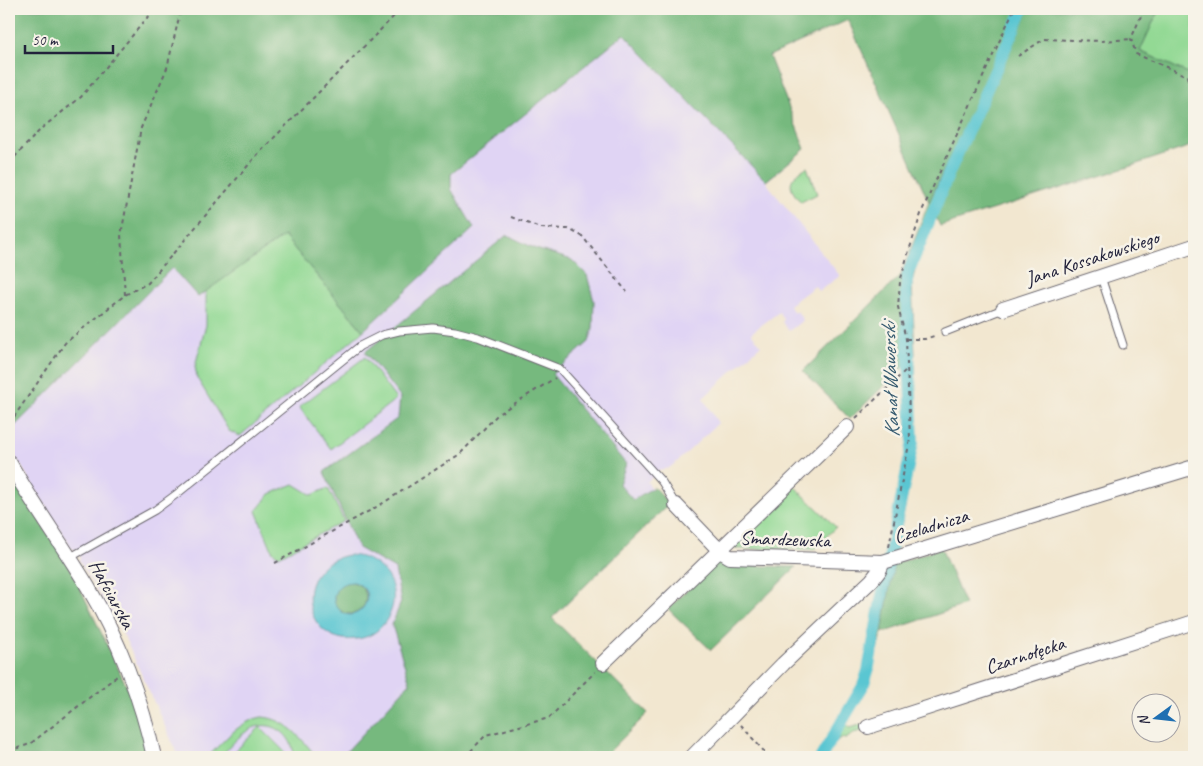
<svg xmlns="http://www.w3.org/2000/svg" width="1203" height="766" viewBox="0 0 1203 766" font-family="Caveat,sans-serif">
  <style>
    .built { fill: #e0d4f4 }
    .green { fill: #93d994; stroke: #5a7e68 }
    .forest { fill: #76b97e; stroke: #4c6e5c }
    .water { fill: #5ac6d2; stroke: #3e7486; fill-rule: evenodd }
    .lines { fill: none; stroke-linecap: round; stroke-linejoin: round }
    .canal { stroke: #5ac6d2; stroke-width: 12 }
    .service-casing { stroke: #6b676f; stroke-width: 9 }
    .minor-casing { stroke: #6b676f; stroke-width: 16 }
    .path { stroke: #6b676f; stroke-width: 2; stroke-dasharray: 4 4; stroke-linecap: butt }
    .service { stroke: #fff; stroke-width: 7 }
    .minor { stroke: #fff; stroke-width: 14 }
    .labels { text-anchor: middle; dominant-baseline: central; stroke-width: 5; stroke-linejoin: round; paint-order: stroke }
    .street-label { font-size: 20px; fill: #22223b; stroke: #f7f3e8 }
    .water-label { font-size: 21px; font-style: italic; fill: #365b70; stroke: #f7f3e8 }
  </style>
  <rect width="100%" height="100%" fill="#f7f3e8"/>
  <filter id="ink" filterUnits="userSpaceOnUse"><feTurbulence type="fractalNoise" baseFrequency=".02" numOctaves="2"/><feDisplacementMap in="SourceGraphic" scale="10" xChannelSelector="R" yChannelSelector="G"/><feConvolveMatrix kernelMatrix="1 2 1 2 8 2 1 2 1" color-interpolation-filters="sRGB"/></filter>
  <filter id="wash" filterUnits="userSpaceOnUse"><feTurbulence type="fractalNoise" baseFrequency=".0096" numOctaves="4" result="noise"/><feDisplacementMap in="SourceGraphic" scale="20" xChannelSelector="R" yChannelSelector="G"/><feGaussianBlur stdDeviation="1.12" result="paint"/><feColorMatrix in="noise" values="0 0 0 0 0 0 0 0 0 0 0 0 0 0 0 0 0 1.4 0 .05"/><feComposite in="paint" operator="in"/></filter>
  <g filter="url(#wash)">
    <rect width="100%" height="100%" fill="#f2e7d0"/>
    <polygon class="built" points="430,9 848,20 769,56 805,149 766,182 840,276 819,291 815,286 789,305 794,313 797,311 803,320 789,331 782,322 784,320 779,312 751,333 761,345 703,398 718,423 678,461 669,468 660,470 647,482 667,506 410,757 179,757 124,636 79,561 80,557 76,550 72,549 9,446 9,432"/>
    <g class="green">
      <polygon points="1019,9 1029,9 920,247 915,271 901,275 929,202"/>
      <polygon points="1159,9 1194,9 1194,76 1140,51"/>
      <path d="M 807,167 L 817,194 L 801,202 C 786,186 788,178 807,167 Z"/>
      <polygon points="284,236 363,331 240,436 229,431 197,378 195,366 206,325 206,291"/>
      <polygon points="365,357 396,399 331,449 299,407"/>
      <polygon points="915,364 917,446 896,552 887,552 909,438 906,373"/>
      <polygon points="294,484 312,495 328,488 344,521 279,556 273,552 256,511 270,494"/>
      <polygon points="793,485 836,527 814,549 736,549 732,546"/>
      <polygon points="892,572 882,633 866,689 846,724 849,728 863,724 865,730 854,733 846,739 841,738 832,744 825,757 817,757 862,677 865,670 882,581"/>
      <path d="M 262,717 C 288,719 301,739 317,757 L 305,757 L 303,755 L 303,757 L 294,757 C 294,735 271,717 249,730 C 238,736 229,748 220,757 L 208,757 C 223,741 240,721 262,717 Z"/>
      <polygon points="260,727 285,752 279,757 229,757"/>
    </g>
    <g class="forest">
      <polygon points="9,9 1019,9 929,202 848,20 769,56 805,149 766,181 624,34 451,174 451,189 474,228 363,331 284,236 198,297 172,268 9,432"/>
      <polygon points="1029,9 1159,9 1140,51 1194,76 1194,86 1190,106 1194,145 1122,169 940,226 935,215"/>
      <polygon points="507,235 536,249 572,260 587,275 594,301 593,328 589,342 552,374 626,464 619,484 633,500 654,487 669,504 552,618 648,713 604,757 352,757 346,752 410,683 392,625 401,602 395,569 358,548 324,472 398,418 400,397 365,352"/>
      <polygon points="915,271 912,282 915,355 850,419 803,371 901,275"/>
      <polygon points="9,474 71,569 144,723 154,757 9,757"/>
      <polygon points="941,548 965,605 882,633 894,564"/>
      <polygon points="719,559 727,565 796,567 711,650 668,609"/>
      <circle cx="350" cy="598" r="16"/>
    </g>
    <path class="water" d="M 348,555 C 383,556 407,591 385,622 C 378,632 368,638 356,639 C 303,646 288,566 348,555 ZM 354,582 C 384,593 354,630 338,608 C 334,604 333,598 335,593 C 338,585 345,582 354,582 Z"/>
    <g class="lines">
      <polyline class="canal" points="821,757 863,686 868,671 887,568 913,442 906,290 908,273 951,168 1023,9"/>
    </g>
  </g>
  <g filter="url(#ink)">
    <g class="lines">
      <g class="service-casing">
        <g id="service">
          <polyline points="1101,277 1123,345"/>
          <polyline points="945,332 1003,309"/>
          <polyline points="69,558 155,510 178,493 360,346 382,335 399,331 433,328 455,331 478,337 560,369 662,482 676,505"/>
        </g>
      </g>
      <g class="minor-casing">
        <g id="minor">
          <polyline points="1003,309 1194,246"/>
          <path d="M 9,462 C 33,505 63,545 88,587 C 118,637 142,701 154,757"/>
          <polyline points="676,505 720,551 730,557 883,562"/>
          <polyline points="603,663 847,427"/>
          <polyline points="868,727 1194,622"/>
          <polyline points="692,757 783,664 872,580 879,571 883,562 1194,467"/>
        </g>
      </g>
      <g class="path">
        <polyline points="1144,9 1131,39 1136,54 1187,76 1194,101"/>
        <polyline points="1018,56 1044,39 1102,41 1131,39"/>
        <polyline points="9,163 42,128 81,97 147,18 159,9"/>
        <polyline points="511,217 540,228 568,229 582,236 627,292"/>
        <polyline points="125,295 121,235 141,128 167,68 181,9"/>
        <polyline points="906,339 925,339 937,335"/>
        <polyline points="856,418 908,368"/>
        <polyline points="9,424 65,343 125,295 148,283 257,155 401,9"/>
        <polyline points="889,547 910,439 906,339 898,307 900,282 907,257 922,211 1014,9"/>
        <polyline points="275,563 380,505 460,454 498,414 555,378"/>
        <polyline points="741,725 769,757"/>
        <polyline points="9,751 30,744 117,676"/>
        <polyline points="465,757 486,735 549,718 595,672"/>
      </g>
      <use href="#service" class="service"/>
      <use href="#minor" class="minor"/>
    </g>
  </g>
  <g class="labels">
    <g class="street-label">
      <text transform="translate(1092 258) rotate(-18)">Jana Kossakowskiego</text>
      <text transform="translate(931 526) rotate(-17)">Czeladnicza</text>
      <text transform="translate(785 539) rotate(2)">Smardzewska</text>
      <text transform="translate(112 594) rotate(62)">Hafciarska</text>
      <text transform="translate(1025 655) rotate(-18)">Czarnołęcka</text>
    </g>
    <g class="water-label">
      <text transform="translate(890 380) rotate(-92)">Kanał Wawerski</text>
    </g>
  </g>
  <rect width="1203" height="766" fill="none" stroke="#f7f3e8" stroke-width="30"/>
  <g transform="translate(1156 718) rotate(255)"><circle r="24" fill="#f7f3e8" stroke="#a29fa3"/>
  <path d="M0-4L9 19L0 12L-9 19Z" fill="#1f6fb2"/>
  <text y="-8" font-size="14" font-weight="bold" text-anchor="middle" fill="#22223b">N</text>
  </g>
  <path d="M25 45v8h88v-8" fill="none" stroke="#22223b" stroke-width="2.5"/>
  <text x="32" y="45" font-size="15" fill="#22223b" stroke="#f7f3e8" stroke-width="4" paint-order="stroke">50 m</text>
</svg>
